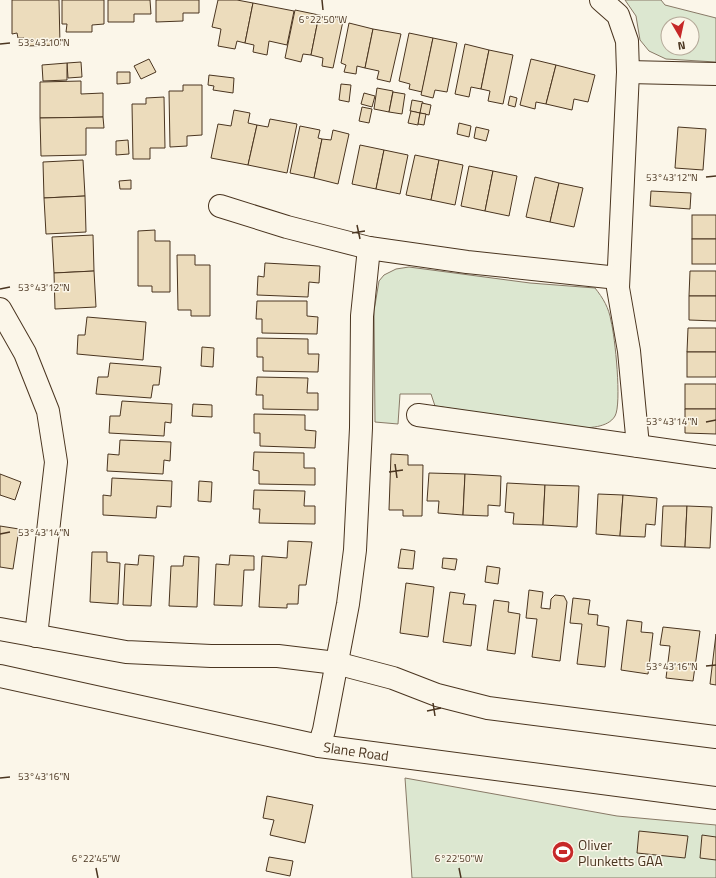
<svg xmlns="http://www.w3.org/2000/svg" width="716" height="878" viewBox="0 0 716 878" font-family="'Titillium Web',sans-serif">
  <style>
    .green { fill: #dce7d0; stroke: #887966; fill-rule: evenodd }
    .building { fill: #ecdcbc; stroke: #4a3520 }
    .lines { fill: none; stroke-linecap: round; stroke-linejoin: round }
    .minor-casing { stroke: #4a3520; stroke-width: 24 }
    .minor { stroke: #fbf6e9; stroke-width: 22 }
    .ticks { fill: none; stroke: #4a3520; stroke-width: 1.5 }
    .labels { text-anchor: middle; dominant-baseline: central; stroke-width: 3; stroke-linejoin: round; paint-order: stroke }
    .street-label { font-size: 14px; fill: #4a3520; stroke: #fbf6e9 }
    .poi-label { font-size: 14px; fill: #4a3520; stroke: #fbf6e9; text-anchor: start }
    .ticks-label { font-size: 10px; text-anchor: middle; fill: #4a3520; stroke: #fbf6e9; stroke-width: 3; stroke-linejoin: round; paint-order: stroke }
  </style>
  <rect width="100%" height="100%" fill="#fbf6e9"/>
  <g class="green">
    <path d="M 625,0 L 661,0 L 665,5 L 716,18 L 716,62 L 666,59 L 649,51 L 640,40 L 636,16 ZM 668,24 L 692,24 L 692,48 L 668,48 Z"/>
    <path d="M 409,267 L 530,283 L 595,288 C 603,298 609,308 611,321 C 615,336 622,404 615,416 C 608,428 588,428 576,428 L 435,406 L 431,394 L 400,394 L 398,424 L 375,422 L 374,311 L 379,281 L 384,275 L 396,269 Z"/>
    <polygon points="405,778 617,816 716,825 716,878 412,878"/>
  </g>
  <g class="building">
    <polygon points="12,0 59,0 60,45 25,46 24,38 18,38 17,33 12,34"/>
    <polygon points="62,0 104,0 104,24 92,25 92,32 66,32 67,24 62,24"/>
    <polygon points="108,0 150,0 151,14 134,14 134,22 108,22"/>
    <polygon points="156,0 199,0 199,13 183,13 183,21 156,22"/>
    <polygon points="218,0 237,0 253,3 245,43 237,41 235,49 218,46 221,29 212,27"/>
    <polygon points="253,3 294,11 287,45 269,41 267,55 253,52 254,45 245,43"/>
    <polygon points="295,10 319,15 311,55 303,54 301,62 285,58"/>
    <polygon points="319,15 343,21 333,68 322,66 323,58 311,55"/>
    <polygon points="349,23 373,29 365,68 357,66 356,74 344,72 346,65 341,63"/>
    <polygon points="373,29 401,34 390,82 377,79 379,71 365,68"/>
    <polygon points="409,33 433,38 422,92 409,89 410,84 399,81"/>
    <polygon points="433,38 457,43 447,92 435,90 433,98 421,95"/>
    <polygon points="465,44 489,50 481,89 471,87 469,97 455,94"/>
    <polygon points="489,50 513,55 503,104 488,101 490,91 481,89"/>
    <polygon points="149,59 156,72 141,79 134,66"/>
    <polygon points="531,59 556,65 546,104 536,102 535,109 520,105"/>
    <polygon points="81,62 82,77 68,78 67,63"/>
    <polygon points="67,63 67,80 43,81 42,65"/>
    <polygon points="556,65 595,75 588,102 574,99 572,110 546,104"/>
    <polygon points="117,72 130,72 130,83 117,84"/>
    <polygon points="209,75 234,78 233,93 213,90 214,86 208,85"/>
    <polygon points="81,81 81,94 103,93 103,117 40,118 40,82"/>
    <polygon points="341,84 351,85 349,102 339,100"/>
    <polygon points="183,85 202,85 202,135 187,136 187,146 170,147 169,91 183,91"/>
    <polygon points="377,88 393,91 389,112 374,109"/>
    <polygon points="393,92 405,94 402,114 389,112"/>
    <polygon points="364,93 375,96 372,107 361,104"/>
    <polygon points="510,96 517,98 515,107 508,105"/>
    <polygon points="164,97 165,148 150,148 150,159 133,159 132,104 146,104 146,98"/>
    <polygon points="412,100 423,102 420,113 410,111"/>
    <polygon points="422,103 431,105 429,115 420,113"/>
    <polygon points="362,107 372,109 369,123 359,121"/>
    <polygon points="234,110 250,113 248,123 257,125 248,165 211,158 218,124 231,126"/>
    <polygon points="411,111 420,113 418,125 408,123"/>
    <polygon points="420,113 426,114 424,125 418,124"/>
    <polygon points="103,117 104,128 86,128 86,155 41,156 40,118"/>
    <polygon points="270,119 297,124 287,173 248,165 257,125 268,127"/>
    <polygon points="459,123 471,126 469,137 457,134"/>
    <polygon points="300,126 320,130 318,138 322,139 314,178 290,173"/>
    <polygon points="476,127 489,130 486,141 474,138"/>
    <polygon points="678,127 706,129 703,170 675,168"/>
    <polygon points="333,130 349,134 338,184 314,178 322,139 331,140"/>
    <polygon points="128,140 129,154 116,155 116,141"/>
    <polygon points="360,145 384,150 376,189 352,184"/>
    <polygon points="384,150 408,155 400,194 376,189"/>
    <polygon points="415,155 439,160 431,200 406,195"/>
    <polygon points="83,160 85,196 44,198 43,162"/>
    <polygon points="439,160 463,165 455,205 431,200"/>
    <polygon points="469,166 493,171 485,211 461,206"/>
    <polygon points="493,171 517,176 509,216 485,211"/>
    <polygon points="535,177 559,183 550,222 526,217"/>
    <polygon points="131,180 131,189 120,189 119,181"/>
    <polygon points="559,183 583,188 574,227 550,222"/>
    <polygon points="651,191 691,193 690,209 650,206"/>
    <polygon points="85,196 86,232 46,234 44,198"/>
    <rect x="692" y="215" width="24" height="24"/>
    <polygon points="155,230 155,241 170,241 170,292 152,292 152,286 138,286 138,231"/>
    <polygon points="93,235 94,271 54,273 52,237"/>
    <rect x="692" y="239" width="24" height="25"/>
    <polygon points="177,255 195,255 195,265 210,265 210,316 191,316 191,310 178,310"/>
    <polygon points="265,263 320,266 319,283 309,282 308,297 257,295 258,276 264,277"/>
    <polygon points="94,271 96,307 55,309 54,273"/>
    <polygon points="690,271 716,271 716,296 689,296"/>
    <polygon points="689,296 716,296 716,321 689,320"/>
    <polygon points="257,301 307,301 307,316 318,317 317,334 262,333 262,319 256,319"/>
    <polygon points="87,317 146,322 143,360 77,354 78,335 85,335"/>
    <polygon points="688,328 716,328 716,352 687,352"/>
    <polygon points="257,338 308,339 308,354 319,354 318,372 263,371 263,357 257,357"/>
    <polygon points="202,347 214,348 213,367 201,366"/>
    <rect x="687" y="352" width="29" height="25"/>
    <polygon points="110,363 161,367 159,385 153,385 151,398 96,394 98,377 108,377"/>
    <polygon points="257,377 308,378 307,393 318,393 318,410 263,409 263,395 256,395"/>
    <rect x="685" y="384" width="31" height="25"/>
    <polygon points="122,401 172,404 171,423 165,422 164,436 109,433 110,416 120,416"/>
    <polygon points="193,404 212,405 212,417 192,416"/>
    <polygon points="685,409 716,409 716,434 685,433"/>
    <polygon points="254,414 305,415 305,430 316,431 315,448 260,446 260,433 254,433"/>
    <polygon points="120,440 171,442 170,461 164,460 163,474 107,471 108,454 119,455"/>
    <polygon points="254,452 304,453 304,468 315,468 315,485 259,484 259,471 253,470"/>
    <polygon points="391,454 408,455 408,465 423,465 422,516 403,516 403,510 389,510"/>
    <polygon points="429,473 465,474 463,515 438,513 439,501 427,501"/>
    <polygon points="0,474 21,482 15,500 0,495"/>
    <polygon points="465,474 501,476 500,506 488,505 488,516 463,515"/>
    <polygon points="112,478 172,481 171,507 157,506 156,518 103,515 103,495 111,496"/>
    <polygon points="199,481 212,482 211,502 198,501"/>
    <polygon points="507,483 545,485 543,525 513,524 514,513 505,512"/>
    <polygon points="545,485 579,486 577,527 543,525"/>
    <polygon points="254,490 305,491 304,506 315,506 315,524 259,523 260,509 253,509"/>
    <polygon points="598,494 623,495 620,536 596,534"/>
    <polygon points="623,495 657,498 655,525 646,524 645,537 620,536"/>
    <polygon points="663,506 687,506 685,547 661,546"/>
    <polygon points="687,506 712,507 710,548 685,547"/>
    <polygon points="0,526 19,529 13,569 0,567"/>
    <polygon points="288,541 312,542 306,585 299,585 298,604 287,604 287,608 259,607 262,556 287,558"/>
    <polygon points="401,549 415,551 413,569 398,568"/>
    <polygon points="92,552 107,552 107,562 120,563 118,604 90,602"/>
    <polygon points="139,555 154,556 151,606 123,605 125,564 138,565"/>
    <polygon points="230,555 254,556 254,570 244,570 242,606 214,605 216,564 229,565"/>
    <polygon points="184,556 199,557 197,607 169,606 171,566 183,566"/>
    <polygon points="443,558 457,559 455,570 442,568"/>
    <polygon points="487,566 500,568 498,584 485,582"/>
    <polygon points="406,583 434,587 428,637 400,633"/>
    <polygon points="529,590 543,592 541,608 550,609 551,599 555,595 564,596 567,602 560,661 532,657 537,619 526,618"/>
    <polygon points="450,592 465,594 463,604 476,605 471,646 443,642"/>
    <polygon points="573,598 590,600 588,614 598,615 597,625 609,627 605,667 577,664 582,624 570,623"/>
    <polygon points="494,600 509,602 508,612 520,614 515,654 487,650"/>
    <polygon points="627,620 642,622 641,632 653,633 648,674 621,670"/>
    <polygon points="663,627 700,631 693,681 666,678 670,646 660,645"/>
    <polygon points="716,634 716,685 710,684"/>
    <polygon points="267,796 313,805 305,843 270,835 274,820 263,818"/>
    <polygon points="639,831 688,836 685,858 637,853"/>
    <polygon points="702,835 716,837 716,860 700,858"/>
    <polygon points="269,857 293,861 290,876 266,871"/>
  </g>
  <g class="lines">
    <g class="minor-casing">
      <g id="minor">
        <polyline points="601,0 618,15 627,41 628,72 618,288 629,351 638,446"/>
        <polyline points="628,72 716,74"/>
        <polyline points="220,206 287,227 369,248 467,262 618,278"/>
        <polyline points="0,309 25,353 48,411 56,462 36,636"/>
        <polyline points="418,415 716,457"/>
        <polyline points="0,629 126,652 211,656 278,656 336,663 393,678 437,695 488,708 716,737"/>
        <polyline points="0,676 319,746 716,798"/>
        <polyline points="319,746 324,730 348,604 355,550 361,428 362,316 369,248"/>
      </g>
    </g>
    <use href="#minor" class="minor"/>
  </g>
  <path class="ticks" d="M 322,0 L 323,10M 0,44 L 10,43M 706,177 L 716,176M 357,225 L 360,239M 352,233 L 365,231M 0,289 L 10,287M 706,422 L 716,420M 395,464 L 397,478M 389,472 L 403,470M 0,534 L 10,532M 706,666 L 716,665M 433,703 L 435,716M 427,711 L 441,708M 0,778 L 10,777M 96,868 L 98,878M 459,868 L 461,878"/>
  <defs>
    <g id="stadium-disc" transform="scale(1.15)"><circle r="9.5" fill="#c62828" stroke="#fbf6e9"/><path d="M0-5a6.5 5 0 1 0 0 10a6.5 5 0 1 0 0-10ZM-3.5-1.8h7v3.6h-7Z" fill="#fff"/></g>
  </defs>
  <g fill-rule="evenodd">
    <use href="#stadium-disc" x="563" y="852"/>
  </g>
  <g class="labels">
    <g class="street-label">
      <text transform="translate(356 751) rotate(8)">Slane Road</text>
    </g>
    <g class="poi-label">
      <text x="578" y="844">Oliver<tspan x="578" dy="16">Plunketts GAA</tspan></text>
    </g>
  </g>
  <g class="ticks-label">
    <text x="323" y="23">6°22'50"W</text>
    <text x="44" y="46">53°43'10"N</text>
    <text x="672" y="181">53°43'12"N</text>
    <text x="44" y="291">53°43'12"N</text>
    <text x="672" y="425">53°43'14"N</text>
    <text x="44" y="536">53°43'14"N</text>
    <text x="672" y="670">53°43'16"N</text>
    <text x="44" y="780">53°43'16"N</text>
    <text x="96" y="862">6°22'45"W</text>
    <text x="459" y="862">6°22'50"W</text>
  </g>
  <g transform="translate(680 36) rotate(171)"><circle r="19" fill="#fbf6e9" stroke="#b4a999"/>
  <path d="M0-3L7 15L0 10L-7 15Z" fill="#c62828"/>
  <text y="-6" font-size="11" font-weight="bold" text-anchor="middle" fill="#4a3520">N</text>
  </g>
</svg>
